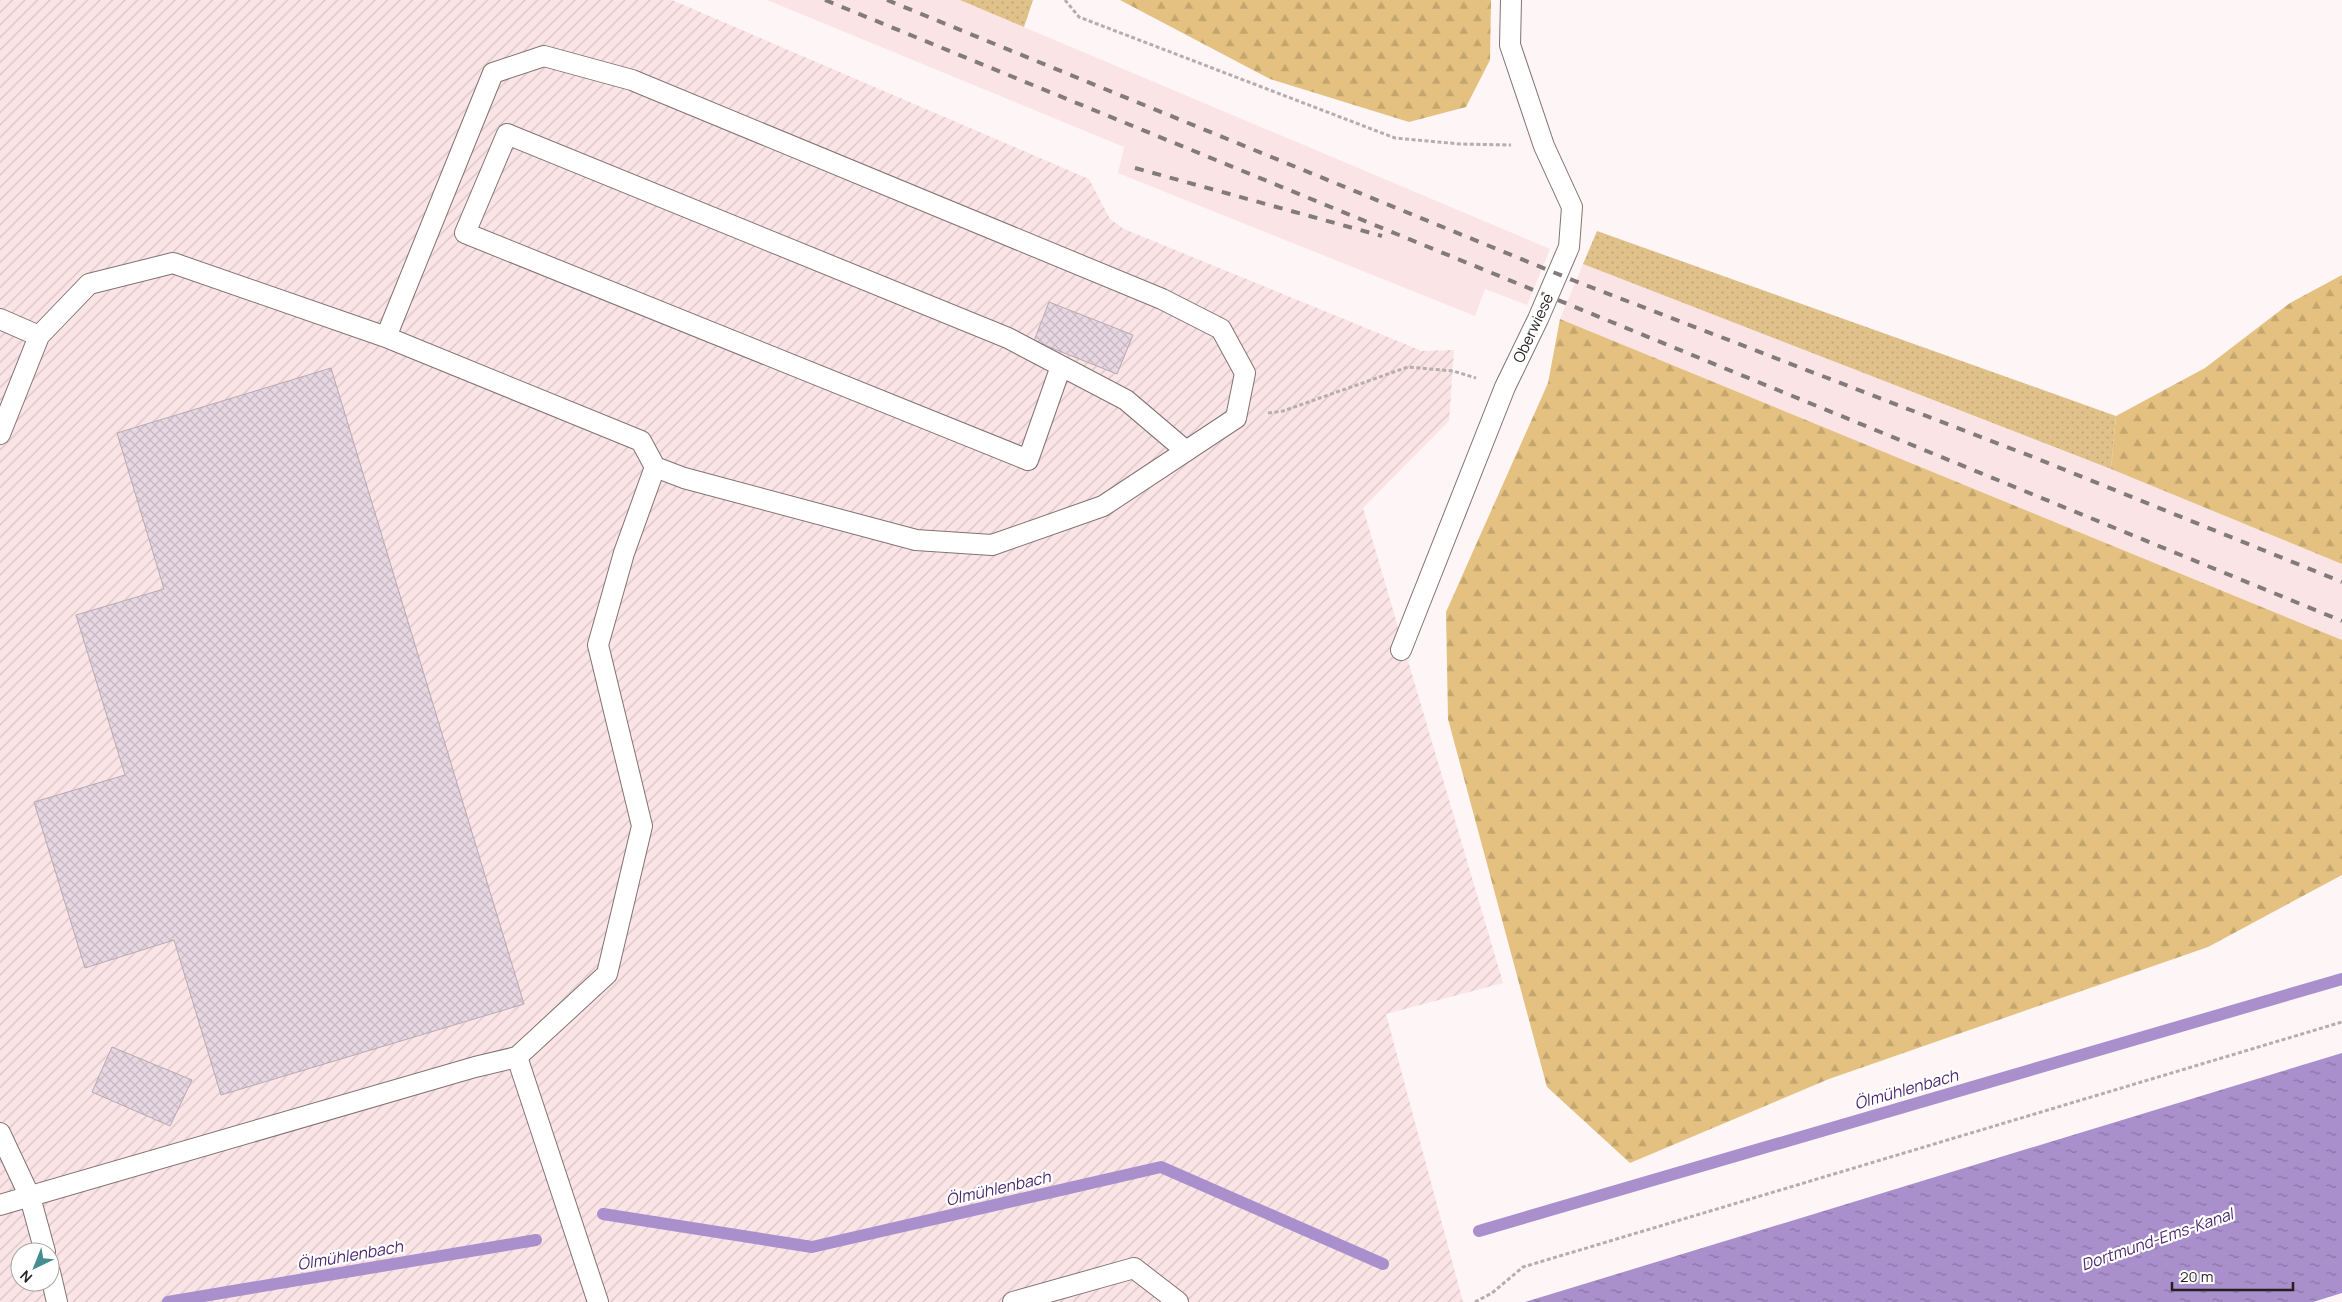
<svg xmlns="http://www.w3.org/2000/svg" width="2342" height="1302" viewBox="0 0 2342 1302" font-family="Manrope,sans-serif">
  <style>
    .built { fill: #fbe4e6 }
    .industrial { fill: url(#industrial-furrows); fill-rule: evenodd }
    .grass { fill: url(#grass-dots) }
    .forest { fill: url(#forest-firs) }
    .water { fill: url(#water-ripples) }
    .lines { fill: none; stroke-linecap: round; stroke-linejoin: round }
    .stream { stroke: #a98fcc; stroke-width: 12 }
    .building { fill: url(#building-cross-hatch); stroke: #b8a9b2 }
    .service-casing { stroke: #837273; stroke-width: 22 }
    .path { stroke: #b5adae; stroke-width: 3; stroke-dasharray: 4 2.5; stroke-linecap: butt }
    .service { stroke: #fff; stroke-width: 20 }
    .rail { stroke: #827a7b; stroke-width: 4; stroke-dasharray: 9 9; stroke-linecap: butt }
    .labels { text-anchor: middle; dominant-baseline: central; stroke-width: 4.5; stroke-linejoin: round; paint-order: stroke }
    .street-label { font-size: 15px; fill: #261f1f; stroke: #fff }
    .water-label { font-size: 16px; font-style: italic; fill: #4c2871; stroke: #fff }
  </style>
  <defs>
    <pattern id="industrial-furrows" width="10" height="10" patternUnits="userSpaceOnUse" patternTransform="scale(1.25)"><rect width="10" height="10" fill="#fbe4e6"/><path d="M-1 1l2-2M0 10L10 0M9 11l2-2" fill="none" stroke="#d7c3c5"/></pattern>
    <pattern id="grass-dots" width="8" height="8" patternUnits="userSpaceOnUse" patternTransform="scale(1.25)"><rect width="8" height="8" fill="#e0c189"/><path d="M2 2h.1M6 6h.1" fill="none" stroke="#c0a576" stroke-width="1.8" stroke-linecap="round"/></pattern>
    <pattern id="forest-firs" width="22" height="20" patternUnits="userSpaceOnUse" patternTransform="scale(1.25)"><rect width="22" height="20" fill="#e4c180"/><path d="M5 1l3.5 6h-7zM16 11l3.5 6h-7z" fill="#c3a56e"/></pattern>
    <pattern id="water-ripples" width="26" height="14" patternUnits="userSpaceOnUse" patternTransform="scale(1.25)"><rect width="26" height="14" fill="#a98fcc"/><path d="M2 4q2-2 4 0t4 0M15 11q2-2 4 0t4 0" fill="none" stroke="#8974a5"/></pattern>
    <pattern id="building-cross-hatch" width="8" height="8" patternUnits="userSpaceOnUse" patternTransform="scale(1.25)"><rect width="8" height="8" fill="#e7d7e2"/><path d="M0 0l8 8M0 8l8-8" fill="none" stroke="#c6b8c1"/></pattern>
  </defs>
  <rect width="100%" height="100%" fill="#fdf5f6"/>
  <g class="built">
    <polygon points="767,0 960,0 1550,249 1527,305 1485,289 1475,316 1118,173 1124,147"/>
    <polygon points="1583,264 2111,469 2342,564 2342,640 1560,319"/>
  </g>
  <path class="industrial" d="M 0,0 L 672,0 L 1089,179 L 1110,219 L 1124,229 L 1422,351 L 1454,350 L 1449,421 L 1363,508 L 1503,983 L 1386,1014 L 1463,1302 L 0,1302 ZM 20,1252 L 50,1252 L 50,1282 L 20,1282 Z"/>
  <g class="grass">
    <polygon points="960,0 1033,0 1024,27"/>
    <polygon points="1597,231 2116,416 2111,469 1583,264"/>
  </g>
  <g class="forest">
    <polygon points="1120,0 1491,0 1490,60 1466,107 1409,122 1270,79"/>
    <polygon points="2342,275 2342,564 2111,469 2116,416 2205,368 2290,303"/>
    <polygon points="1560,319 2342,640 2342,875 2208,947 1829,1079 1630,1163 1547,1087 1448,719 1446,612 1548,383"/>
  </g>
  <polygon class="water" points="2342,1053 2342,1293 2313,1302 1525,1302"/>
  <g class="lines">
    <g class="stream">
      <polyline points="603,1214 812,1247 1161,1167 1383,1264"/>
      <polyline points="1479,1231 2342,979"/>
      <polyline points="168,1302 536,1240"/>
    </g>
  </g>
  <g class="building">
    <polygon points="1049,302 1133,335 1117,374 1034,341"/>
    <polygon points="331,368 524,1004 221,1095 174,940 85,968 34,802 125,775 76,615 164,589 117,433"/>
    <polygon points="112,1047 192,1080 170,1126 92,1092"/>
  </g>
  <g class="lines">
    <g class="service-casing">
      <g id="service">
        <polyline points="0,319 39,336"/>
        <polyline points="1061,366 1028,460 465,233 507,134 1008,338 1126,400 1186,451"/>
        <polyline points="0,434 39,336 89,284 173,263 386,337 641,441 655,467 684,478 916,540 992,545 1103,506 1236,418 1245,373 1221,329 1162,299 632,80 544,56 493,73 386,337"/>
        <polyline points="1401,650 1505,387 1538,319 1569,247 1572,207 1544,146 1510,45 1511,0"/>
        <polyline points="517,1057 598,1302"/>
        <polyline points="0,1133 30,1197 45,1252"/>
        <polyline points="0,1205 475,1067 517,1057 607,974 642,826 598,645 624,553 655,467"/>
        <polyline points="50,1272 57,1302"/>
        <polyline points="1013,1302 1134,1268 1178,1302"/>
      </g>
    </g>
    <g class="path">
      <polyline points="1065,0 1079,17 1395,138 1460,144 1511,145"/>
      <polyline points="1268,413 1283,411 1408,367 1453,371 1476,378"/>
      <polyline points="1475,1302 1492,1293 1523,1267 2342,1022"/>
    </g>
    <use href="#service" class="service"/>
    <g class="rail">
      <polyline points="825,0 2342,621"/>
      <polyline points="887,0 1575,281 2033,457 2342,582"/>
      <polyline points="1135,168 1382,236"/>
    </g>
  </g>
  <g class="labels">
    <g class="street-label">
      <text transform="translate(1533 328) rotate(-65)">Oberwiese</text>
    </g>
    <g class="water-label">
      <text transform="translate(1906 1089) rotate(-16)">Ölmühlenbach</text>
      <text transform="translate(998 1188) rotate(-13)">Ölmühlenbach</text>
      <text transform="translate(2157 1239) rotate(-19)">Dortmund-Ems-Kanal</text>
      <text transform="translate(350 1255) rotate(-10)">Ölmühlenbach</text>
    </g>
  </g>
  <g transform="translate(35 1267) rotate(223)"><circle r="24" fill="#ffffff" stroke="#a8a5a5"/>
  <path d="M0-4L9 19L0 12L-9 19Z" fill="#458d91"/>
  <text y="-8" font-size="14" font-weight="bold" text-anchor="middle" fill="#261f1f">N</text>
  </g>
  <path d="M2172 1282v8h121v-8" fill="none" stroke="#261f1f" stroke-width="2.5"/>
  <text x="2180" y="1282" font-size="15" fill="#261f1f" stroke="#ffffff" stroke-width="4" paint-order="stroke">20 m</text>
</svg>
